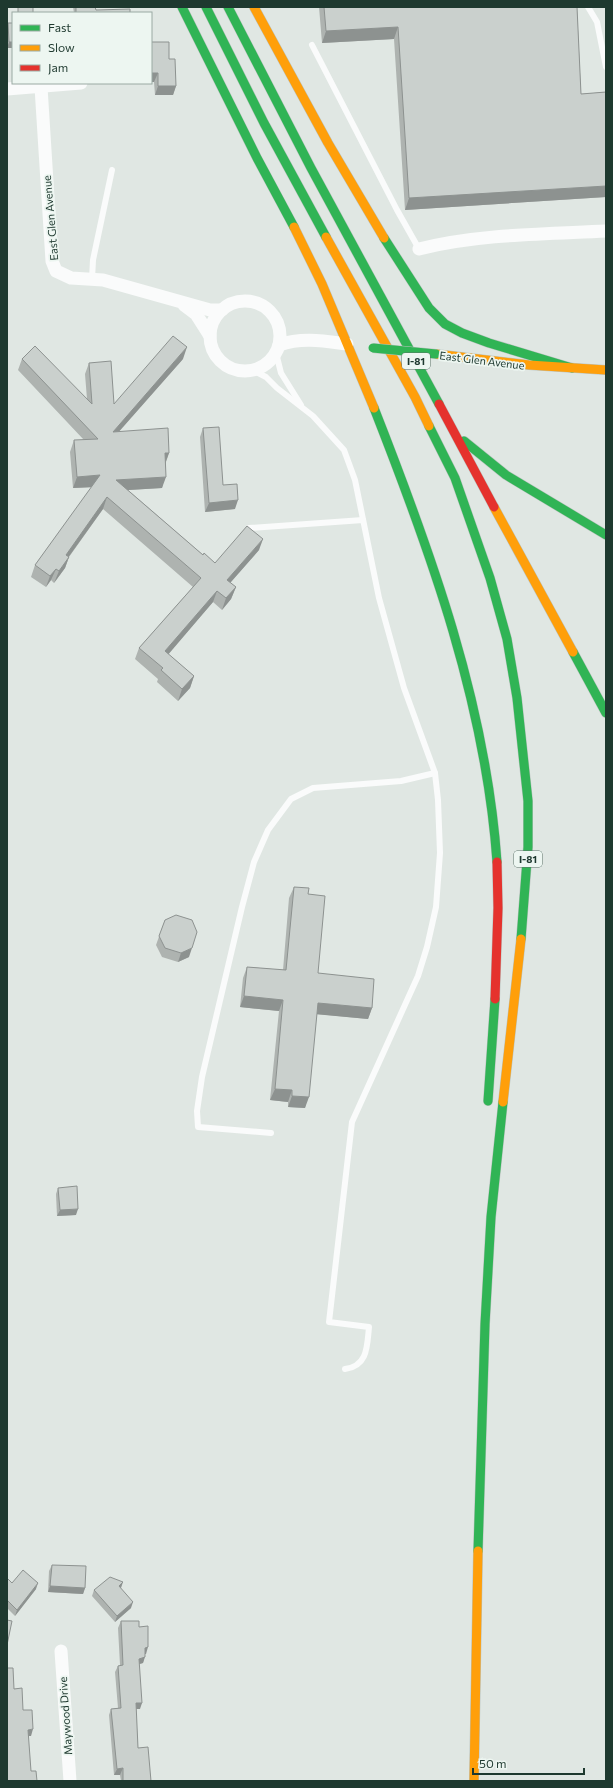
<svg xmlns="http://www.w3.org/2000/svg" width="613" height="1788" viewBox="0 0 613 1788" font-family="Commissioner,sans-serif">
  <style>
    .lines { fill: none; stroke-linecap: round; stroke-linejoin: round }
    .fast-casing { stroke: #bac3bf; stroke-width: 10 }
    .slow-casing { stroke: #bac3bf; stroke-width: 10 }
    .jam-casing { stroke: #bac3bf; stroke-width: 10 }
    .lane { stroke: #fafbfb; stroke-width: 6 }
    .street { stroke: #fafbfb; stroke-width: 13 }
    .fast { stroke: #30b455; stroke-width: 9 }
    .slow { stroke: #ff9f0a; stroke-width: 9 }
    .jam { stroke: #e5322d; stroke-width: 9 }
    .fast-bridge-casing { stroke: #bac3bf; stroke-width: 10; stroke-linecap: butt }
    .fast-bridge { stroke: #30b455; stroke-width: 9 }
    .wall { fill: #aeb3b0 }
    .shaded-wall { fill: #8d9290 }
    .building { fill: #cad0cd; stroke: #8d9290 }
    .labels { text-anchor: middle; dominant-baseline: central; stroke-width: 3.5; stroke-linejoin: round; paint-order: stroke }
    .shield { fill: #edf6f1; stroke: #5c7269; stroke-width: 1 }
    .shield-label { font-size: 10px; font-weight: bold; fill: #1e392f }
    .street-label { font-size: 11px; fill: #1e392f; stroke: #edf6f1 }
  </style>
  <rect width="100%" height="100%" fill="#e0e7e3"/>
  <g class="lines">
    <g class="fast-casing">
      <g id="fast">
        <polyline points="182,7 257,158 294,227"/>
        <polyline points="206,7 264,123 326,237"/>
        <polyline points="228,7 311,168 439,404"/>
        <polyline points="384,238 429,308 445,324 462,333 489,343 572,368"/>
        <path d="M 374,408 C 431,553 486,704 497,862"/>
        <polyline points="429,426 455,478 490,578 507,639 517,698 528,801 528,847 521,939"/>
        <polyline points="464,441 506,475 606,535"/>
        <polyline points="573,652 606,713"/>
        <polyline points="488,1101 495,999"/>
        <polyline points="478,1551 485,1324 491,1217 503,1102"/>
      </g>
    </g>
    <g class="slow-casing">
      <g id="slow">
        <polyline points="254,7 328,143 384,238"/>
        <polyline points="294,227 322,284 374,408"/>
        <polyline points="326,237 415,397 429,426"/>
        <polyline points="436,354 529,365 606,370"/>
        <polyline points="494,507 573,652"/>
        <polyline points="503,1102 521,939"/>
        <polyline points="474,1781 478,1551"/>
      </g>
    </g>
    <g class="jam-casing">
      <g id="jam">
        <polyline points="439,404 494,507"/>
        <polyline points="495,999 498,908 497,862"/>
      </g>
    </g>
    <g class="lane">
      <polyline points="588,7 597,22 606,67"/>
      <polyline points="312,45 397,210 419,249"/>
      <polyline points="92,279 93,260 112,170"/>
      <polyline points="276,353 281,373 301,405"/>
      <path d="M 252,370 L 266,377 L 277,388 L 313,416 L 344,450 L 355,480 L 379,598 L 404,688 L 435,773 L 438,800 L 440,853 L 436,907 L 427,947 L 418,976 L 352,1122 L 329,1322 L 369,1327 C 367,1346 368,1366 345,1369"/>
      <polyline points="249,528 363,520"/>
      <polyline points="271,1133 198,1127 197,1111 202,1077 242,907 254,862 268,830 291,799 313,788 401,781 435,773"/>
    </g>
    <g class="street">
      <polyline points="41,87 52,261 56,271 71,278 103,280 210,310 222,310"/>
      <polyline points="7,89 81,83"/>
      <path d="M 419,249 C 477,234 546,234 606,231"/>
      <circle cx="245" cy="336" r="35"/>
      <polyline points="184,305 196,314 210,336"/>
      <path d="M 279,345 C 302,337 324,341 347,344"/>
      <polyline points="61,1651 70,1781"/>
    </g>
    <use href="#fast" class="fast"/>
    <use href="#slow" class="slow"/>
    <use href="#jam" class="jam"/>
    <g class="fast-bridge-casing">
      <polyline id="fast-bridge" points="373,348 436,354"/>
    </g>
    <use href="#fast-bridge" class="fast-bridge"/>
  </g>
  <g class="wall">
    <polygon points="73,7 95,7 96,10 130,13 74,13"/>
    <polygon points="319,7 577,7 581,94 606,92 606,197 405,210 394,39 322,43"/>
    <polygon points="8,23 13,23 13,48 7,48 7,25"/>
    <polygon points="151,42 169,59 176,86 173,95 155,95 154,82 151,82"/>
    <polygon points="22,359 87,399 85,374 89,363 114,404 183,359 119,431 169,453 166,462 162,488 128,490 203,555 215,563 259,550 230,583 236,587 231,599 222,610 213,602 168,654 194,676 190,688 178,701 157,682 158,679 135,659 139,648 193,587 103,509 69,557 65,568 54,583 51,580 46,587 31,577 35,565 92,487 73,488 70,452 74,440 84,440 18,370"/>
    <polygon points="203,428 223,485 235,509 205,512 200,437"/>
    <polygon points="294,887 308,894 318,973 372,1008 368,1019 317,1014 305,1108 288,1107 288,1102 270,1100 279,1011 240,1007 243,978 247,967 283,970 289,898"/>
    <polygon points="165,920 189,957 178,962 162,957 156,945"/>
    <polygon points="58,1188 76,1215 57,1216 56,1194"/>
    <polygon points="52,1565 85,1588 83,1594 48,1592 49,1571"/>
    <polygon points="7,1578 12,1583 36,1589 15,1616 7,1608"/>
    <polygon points="121,1588 121,1589 131,1608 115,1622 92,1596 94,1590"/>
    <polygon points="121,1621 139,1627 146,1654 145,1654 143,1663 139,1664 140,1709 136,1709 138,1748 151,1781 121,1781 120,1775 114,1775 109,1715 111,1709 118,1708 115,1672 118,1666 120,1665 118,1628"/>
  </g>
  <g class="shaded-wall">
    <polygon points="398,27 394,39 322,43 326,31"/>
    <polygon points="9,42 13,42 13,48 7,48"/>
    <polygon points="151,73 158,73 154,82 151,82"/>
    <polygon points="158,86 176,86 173,95 155,95"/>
    <polygon points="606,186 606,197 405,210 409,198"/>
    <polygon points="187,347 183,359 109,443 113,432"/>
    <polygon points="165,453 169,453 165,464"/>
    <polygon points="100,475 96,487 73,488 77,477"/>
    <polygon points="166,477 162,488 112,491 116,480"/>
    <polygon points="107,497 103,509 62,566 66,555"/>
    <polygon points="238,500 235,509 205,512 209,503"/>
    <polygon points="263,539 259,550 223,591 227,580"/>
    <polygon points="69,557 65,568 54,583 59,571"/>
    <polygon points="56,569 51,580 46,587 50,576"/>
    <polygon points="236,587 231,599 222,610 226,598"/>
    <polygon points="217,591 213,602 161,663 165,651"/>
    <polygon points="194,676 190,688 178,701 182,689"/>
    <polygon points="192,948 189,957 178,962 181,953"/>
    <polygon points="244,996 283,1000 279,1011 240,1007"/>
    <polygon points="318,1003 372,1008 368,1019 314,1014"/>
    <polygon points="275,1089 292,1090 288,1102 270,1100"/>
    <polygon points="292,1096 309,1097 305,1108 288,1107"/>
    <polygon points="78,1209 76,1215 57,1216 60,1210"/>
    <polygon points="123,1582 121,1588 116,1592 119,1586"/>
    <polygon points="38,1583 36,1589 15,1616 17,1610"/>
    <polygon points="50,1586 85,1588 83,1594 48,1592"/>
    <polygon points="133,1602 131,1608 115,1622 117,1616"/>
    <polygon points="148,1647 146,1654 143,1654 145,1648"/>
    <polygon points="145,1657 143,1663 136,1665 139,1659"/>
    <polygon points="136,1703 142,1703 140,1709 133,1709"/>
    <polygon points="33,1729 31,1736 26,1736 28,1730"/>
    <polygon points="123,1768 120,1775 114,1775 117,1769"/>
  </g>
  <g class="building">
    <rect x="18" y="7" width="15" height="6"/>
    <polygon points="76,7 95,7 96,10 130,9 130,13 76,13"/>
    <polygon points="324,7 577,7 581,94 606,92 606,186 409,198 398,27 326,31"/>
    <polygon points="8,23 13,23 13,42 9,42"/>
    <polygon points="151,42 169,42 169,59 175,59 176,86 158,86 158,73 151,73"/>
    <polygon points="173,336 187,347 113,432 168,428 169,453 165,453 166,477 116,480 203,555 204,553 215,563 247,526 263,539 227,580 236,587 226,598 217,591 165,651 194,676 182,689 161,670 163,668 139,648 201,578 107,497 66,555 69,557 59,571 56,569 50,576 35,565 100,475 77,477 74,440 98,439 22,359 35,346 92,404 89,363 111,361 114,404"/>
    <polygon points="219,427 223,485 237,484 238,500 209,503 203,428"/>
    <polygon points="294,887 309,888 308,894 325,896 318,973 374,979 372,1008 318,1003 309,1097 292,1096 292,1090 275,1089 283,1000 244,996 247,967 286,970"/>
    <polygon points="176,915 192,920 197,932 192,948 181,953 165,948 159,936 165,920"/>
    <polygon points="77,1186 78,1209 60,1210 58,1188"/>
    <polygon points="52,1565 86,1566 85,1588 50,1586"/>
    <polygon points="23,1570 38,1583 17,1610 7,1600 7,1578 12,1583"/>
    <polygon points="110,1577 123,1582 119,1586 133,1602 117,1616 94,1590"/>
    <polygon points="7,1620 12,1621 7,1645"/>
    <polygon points="121,1621 139,1621 139,1627 148,1626 148,1647 145,1648 145,1657 139,1659 142,1703 136,1703 138,1748 148,1747 151,1781 123,1781 123,1768 117,1769 111,1709 121,1708 118,1666 123,1665"/>
    <polygon points="7,1668 13,1668 14,1689 22,1688 23,1710 32,1710 33,1729 28,1730 31,1771 36,1771 37,1781 7,1781"/>
  </g>
  <g class="labels">
    <g class="shield">
      <rect x="402" y="353" width="28" height="16" rx="3"/>
      <rect x="514" y="851" width="28" height="16" rx="3"/>
    </g>
    <g class="shield-label">
      <text x="416" y="361">I-81</text>
      <text x="528" y="859">I-81</text>
    </g>
    <g class="street-label">
      <text transform="translate(50 218) rotate(-95)">East Glen Avenue</text>
      <text transform="translate(482 360) rotate(7)">East Glen Avenue</text>
      <text transform="translate(65 1716) rotate(-94)">Maywood Drive</text>
    </g>
  </g>
  <rect width="613" height="1788" fill="none" stroke="#1e392f" stroke-width="16"/>
  <rect x="12" y="12" width="140" height="72" fill="#edf6f1" stroke="#9aaaa3"/>
  <rect x="20" y="25" width="20" height="6" fill="#30b455" stroke="#9aaaa3"/>
  <text x="48" y="32" font-size="12" fill="#1e392f">Fast</text>
  <rect x="20" y="45" width="20" height="6" fill="#ff9f0a" stroke="#9aaaa3"/>
  <text x="48" y="52" font-size="12" fill="#1e392f">Slow</text>
  <rect x="20" y="65" width="20" height="6" fill="#e5322d" stroke="#9aaaa3"/>
  <text x="48" y="72" font-size="12" fill="#1e392f">Jam</text>
  <path d="M473 1768v6h111v-6" fill="none" stroke="#1e392f" stroke-width="2"/>
  <text x="479" y="1768" font-size="12" fill="#1e392f" stroke="#edf6f1" stroke-width="3" paint-order="stroke">50 m</text>
</svg>
